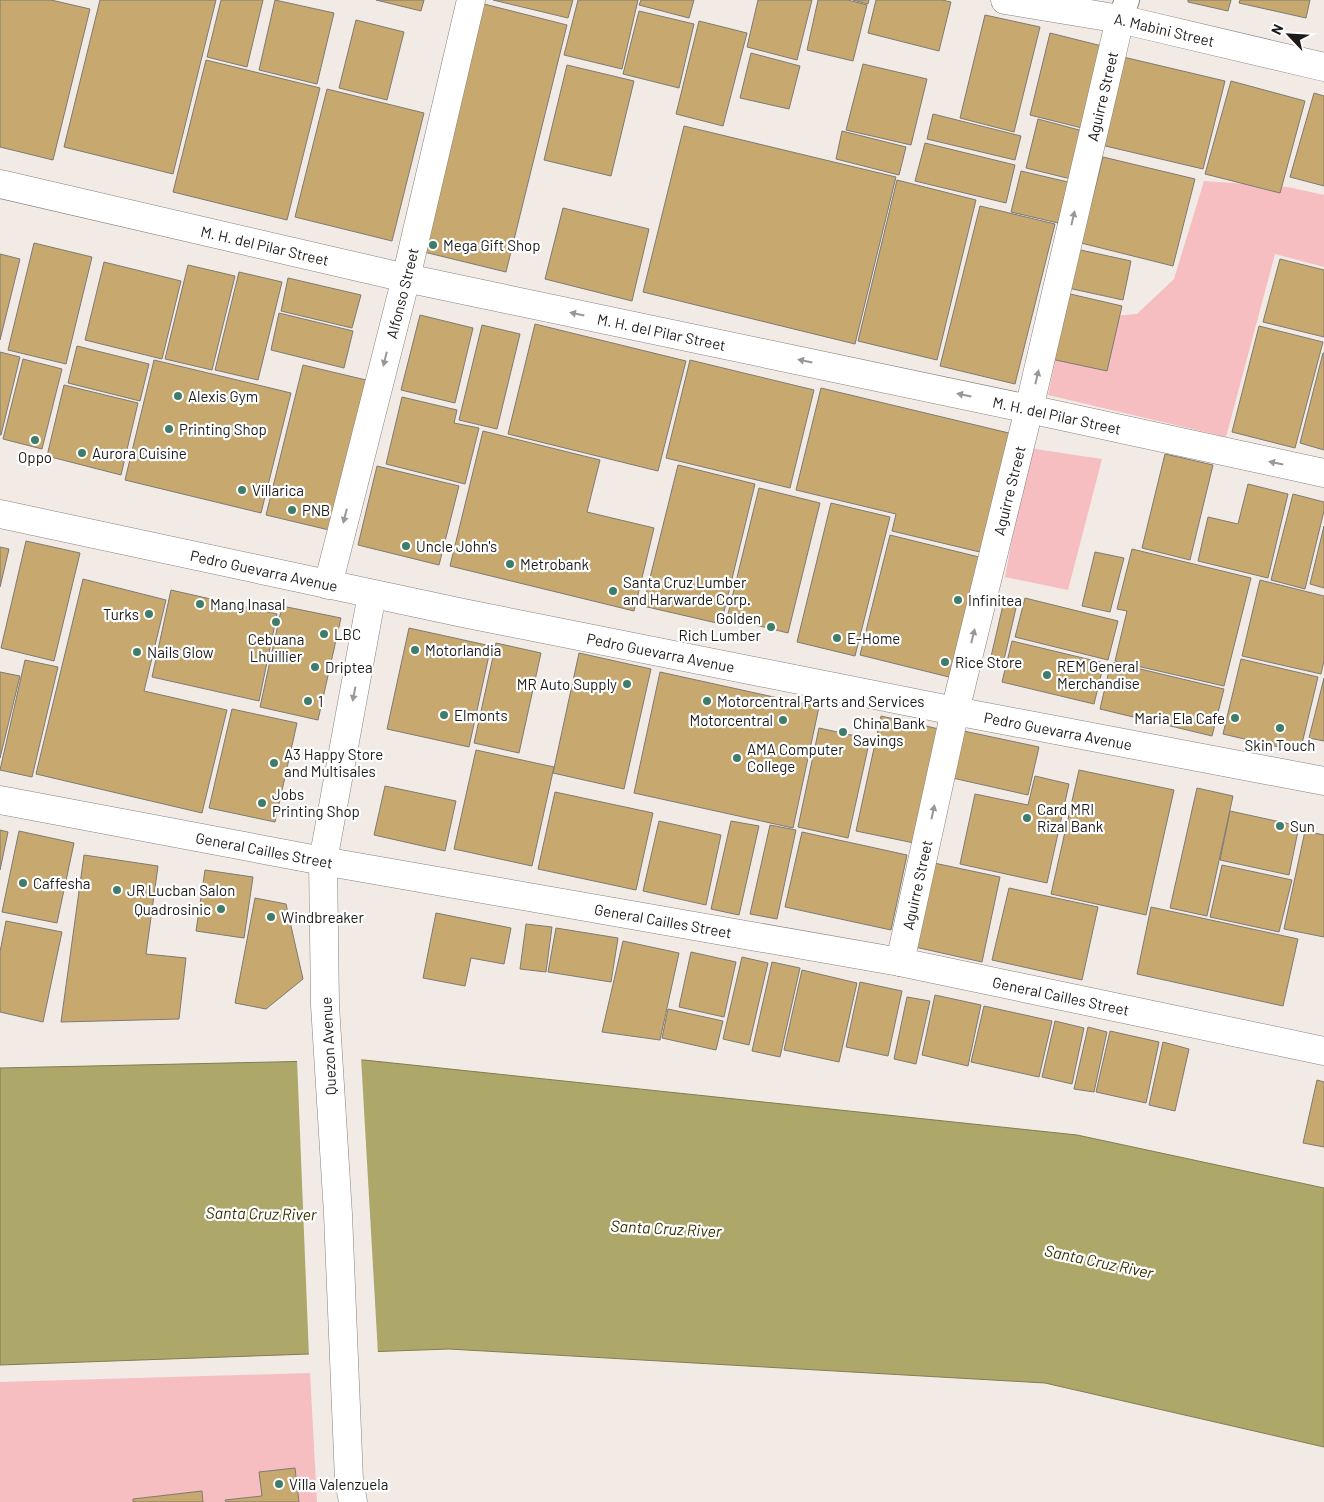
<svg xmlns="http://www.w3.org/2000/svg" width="1324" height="1502" viewBox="0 0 1324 1502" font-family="Barlow,sans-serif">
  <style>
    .green { fill: #f6bec1 }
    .water { fill: #ada769; stroke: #827d51 }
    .pier { fill: #f2eae5 }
    .building { fill: #c7a86f; stroke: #7e7a74 }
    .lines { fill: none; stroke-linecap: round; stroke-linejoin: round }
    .lane-casing { stroke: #88817c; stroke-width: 26 }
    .street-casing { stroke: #88817c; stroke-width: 29 }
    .secondary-casing { stroke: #88817c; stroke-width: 29 }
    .lane { stroke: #fff; stroke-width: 24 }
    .street { stroke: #fff; stroke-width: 28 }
    .secondary { stroke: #fff; stroke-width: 28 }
    .oneway { fill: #999898 }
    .poi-dot { fill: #3f7d6a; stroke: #fff; stroke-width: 2 }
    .labels { text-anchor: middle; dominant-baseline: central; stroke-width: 4.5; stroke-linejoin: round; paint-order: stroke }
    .street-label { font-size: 15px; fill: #1d1b19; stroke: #fff }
    .poi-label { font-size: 15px; fill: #1d1b19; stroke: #fff; text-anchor: start }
    .water-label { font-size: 16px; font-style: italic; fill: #373200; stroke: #fff }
  </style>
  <rect width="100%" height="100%" fill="#f2eae5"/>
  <g class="green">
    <polygon points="1204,181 1288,187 1324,195 1324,267 1275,254 1226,437 1048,395 1057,353 1113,316 1137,314 1174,279"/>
    <polygon points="1029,448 1102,459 1068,590 1005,577"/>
    <polygon points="310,1373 317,1502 0,1502 0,1382"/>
  </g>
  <polygon class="water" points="364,1060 1077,1135 1324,1188 1324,1447 1045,1383 449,1349 0,1365 0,1068"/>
  <polygon class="pier" points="361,1057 378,1354 309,1357 297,1059"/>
  <g class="building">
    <polygon points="0,0 51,0 90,9 53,160 0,147"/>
    <polygon points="100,0 216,0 173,174 64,147"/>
    <polygon points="221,0 263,0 247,67 207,57"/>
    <polygon points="275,0 334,13 317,84 259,70"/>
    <polygon points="376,0 424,0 421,11"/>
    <polygon points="493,0 573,0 568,18"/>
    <polygon points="578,0 638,0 622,69 564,55"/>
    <polygon points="641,0 694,0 689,18 639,5"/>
    <polygon points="758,0 812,0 797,60 747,47"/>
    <polygon points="818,0 848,0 867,5 853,61 807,50"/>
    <polygon points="853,0 869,0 868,4"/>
    <polygon points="876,0 942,0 951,2 939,51 868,33"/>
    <polygon points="1188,0 1231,0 1228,11 1188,2"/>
    <polygon points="1240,0 1310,0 1306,18 1239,3"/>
    <polygon points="480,3 567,25 506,272 420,251"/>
    <polygon points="639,11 694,24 679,88 623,74"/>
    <polygon points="985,15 1040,27 1014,132 960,118"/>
    <polygon points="356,20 404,32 387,100 339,88"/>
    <polygon points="699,21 747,33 723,126 676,114"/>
    <polygon points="1050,33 1102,46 1082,128 1030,115"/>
    <polygon points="751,53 800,66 789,109 740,98"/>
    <polygon points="1119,56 1225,81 1203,169 1097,144"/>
    <polygon points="206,60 320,88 287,220 173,192"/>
    <polygon points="863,64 927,79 911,145 846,130"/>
    <polygon points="567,65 634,81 611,176 544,160"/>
    <polygon points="1231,81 1305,101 1280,193 1205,174"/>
    <polygon points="327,89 424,113 392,241 295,217"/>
    <polygon points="1314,93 1324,96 1324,186 1290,177"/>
    <polygon points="933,114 1021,136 1015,160 927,139"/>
    <polygon points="1038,119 1083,131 1071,179 1026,168"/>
    <polygon points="684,126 896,177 855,344 643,292"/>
    <polygon points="842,131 906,147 899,175 836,159"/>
    <polygon points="925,143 1015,165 1006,203 915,181"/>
    <polygon points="1103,157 1195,179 1173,266 1081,243"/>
    <polygon points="1021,171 1068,182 1058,223 1011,212"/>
    <polygon points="897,180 976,200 937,360 858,341"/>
    <polygon points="980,206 1055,224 1015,384 940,366"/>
    <polygon points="563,208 649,229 632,301 545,279"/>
    <polygon points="34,243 92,257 66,364 8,350"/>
    <polygon points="1076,249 1131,261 1123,300 1068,288"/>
    <polygon points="0,254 20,259 0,340"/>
    <polygon points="1280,259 1324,270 1324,337 1263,322"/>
    <polygon points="104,262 181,281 162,359 85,340"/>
    <polygon points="188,265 235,276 212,370 165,359"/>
    <polygon points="239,272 282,282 258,380 215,370"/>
    <polygon points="288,278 361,295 352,328 281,311"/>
    <polygon points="1066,293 1122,306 1107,371 1051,359"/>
    <polygon points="279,313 353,331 344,368 271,350"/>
    <polygon points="420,315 473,328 455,403 401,390"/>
    <polygon points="535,324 686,361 658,471 508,434"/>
    <polygon points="482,325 520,334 497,429 459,420"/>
    <polygon points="1259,326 1323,342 1295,448 1232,432"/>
    <polygon points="77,346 149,364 140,401 68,383"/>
    <polygon points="0,352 20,357 1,435 0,435"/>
    <polygon points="1323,353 1324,353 1324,450 1300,443"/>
    <polygon points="23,359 62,369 42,449 3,439"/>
    <polygon points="154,360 291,393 261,513 125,480"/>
    <polygon points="690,360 814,390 790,488 666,458"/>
    <polygon points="303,365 366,380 329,530 266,515"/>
    <polygon points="64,385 138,403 121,475 47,456"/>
    <polygon points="821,388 1013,434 984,553 892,531 896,514 796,490"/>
    <polygon points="402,397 457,410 454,423 479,428 465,484 386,464"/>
    <polygon points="483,431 600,460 587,512 654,528 634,611 450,566"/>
    <polygon points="1165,454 1213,465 1190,560 1142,548"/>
    <polygon points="678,465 755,484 721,624 643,606"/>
    <polygon points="377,466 459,486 439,565 358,545"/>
    <polygon points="1248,484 1288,494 1268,578 1198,561 1208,517 1238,524"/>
    <polygon points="759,488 820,503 788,633 727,618"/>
    <polygon points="1293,494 1324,502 1324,511 1305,589 1271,580"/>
    <polygon points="831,503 890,517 855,656 797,642"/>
    <polygon points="1324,526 1324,588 1310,584"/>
    <polygon points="890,535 983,558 953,678 860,655"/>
    <polygon points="26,541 80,553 54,661 1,648"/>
    <polygon points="0,547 9,549 0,587"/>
    <polygon points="1132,549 1251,578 1224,686 1115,661 1127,611 1117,609"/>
    <polygon points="1095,552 1124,558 1110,612 1082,606"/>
    <polygon points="83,579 166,600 144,691 227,710 202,813 36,774"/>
    <polygon points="1260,580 1324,596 1324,661 1321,674 1242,656"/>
    <polygon points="171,590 277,614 259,701 152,677"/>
    <polygon points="1025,598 1118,621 1108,660 1015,637"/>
    <polygon points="1003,605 1016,608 1003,664 990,661"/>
    <polygon points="282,606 341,618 318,720 260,707"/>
    <polygon points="409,628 491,646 469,747 387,729"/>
    <polygon points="1012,641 1104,663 1094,704 1002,682"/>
    <polygon points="496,643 541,653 519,753 474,743"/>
    <polygon points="579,653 651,669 624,789 553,773"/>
    <polygon points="1241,659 1318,677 1300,752 1223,734"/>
    <polygon points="25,660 58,667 32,777 0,770"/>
    <polygon points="1111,662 1224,689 1212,736 1100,709"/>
    <polygon points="0,672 20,676 0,758"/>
    <polygon points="660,672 819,707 793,828 634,793"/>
    <polygon points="1324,678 1324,741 1309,738"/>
    <polygon points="232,709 297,723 275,822 209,808"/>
    <polygon points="881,716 939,729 914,843 856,831"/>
    <polygon points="819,728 870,739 848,838 798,827"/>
    <polygon points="959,730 1039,747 1028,795 948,777"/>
    <polygon points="476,750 554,767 532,866 454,849"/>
    <polygon points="1079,770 1174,790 1146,915 1051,894"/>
    <polygon points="1035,776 1069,784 1047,883 960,864 975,794 1028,805"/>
    <polygon points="385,786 456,801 445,851 374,835"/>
    <polygon points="1197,788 1233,796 1207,916 1170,908"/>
    <polygon points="555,792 653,813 636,890 538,869"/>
    <polygon points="1230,811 1299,826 1289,875 1220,860"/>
    <polygon points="659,821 721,835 706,905 643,891"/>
    <polygon points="731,821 759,826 739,915 711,909"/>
    <polygon points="770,825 796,830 777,919 750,914"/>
    <polygon points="0,830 8,832 0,870"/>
    <polygon points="19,831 74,843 57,923 2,912"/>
    <polygon points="1305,831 1324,835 1324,937 1284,929"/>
    <polygon points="802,832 907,855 891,930 785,907"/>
    <polygon points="84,855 158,866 146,954 186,958 179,1019 61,1022"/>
    <polygon points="934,863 1000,877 982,962 915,947"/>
    <polygon points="1222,865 1292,880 1279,932 1210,917"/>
    <polygon points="205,870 253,877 244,938 196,931"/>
    <polygon points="1009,888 1098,907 1082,980 992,960"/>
    <polygon points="255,898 286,904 303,979 266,1009 235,1003"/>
    <polygon points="1151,907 1298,939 1283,1006 1137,974"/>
    <polygon points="436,913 511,928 504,964 471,958 465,986 423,978"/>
    <polygon points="6,921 62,932 43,1022 0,1012 0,952"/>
    <polygon points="526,924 552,927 546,972 520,969"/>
    <polygon points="556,928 618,938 611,982 548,972"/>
    <polygon points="623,941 679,953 660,1040 602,1032"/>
    <polygon points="691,952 736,962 724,1017 679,1007"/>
    <polygon points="742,957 768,963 749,1045 723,1039"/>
    <polygon points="772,962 800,968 780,1057 752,1051"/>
    <polygon points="802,970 857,983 839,1062 784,1050"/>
    <polygon points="860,982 902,991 888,1056 846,1047"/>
    <polygon points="935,995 981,1005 968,1066 922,1055"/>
    <polygon points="907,997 930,1001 916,1064 894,1059"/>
    <polygon points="984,1006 1052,1021 1039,1077 971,1062"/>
    <polygon points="668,1009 723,1021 716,1050 662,1038"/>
    <polygon points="1055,1021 1084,1028 1072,1084 1042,1077"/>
    <polygon points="1088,1027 1107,1032 1094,1092 1074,1089"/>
    <polygon points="1110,1031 1159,1042 1146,1103 1096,1092"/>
    <polygon points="1163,1042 1189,1049 1175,1111 1149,1105"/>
    <polygon points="1317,1080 1324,1082 1324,1147 1303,1143"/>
    <polygon points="295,1468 299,1502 226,1502 225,1500 262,1496 259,1472"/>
    <polygon points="202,1491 203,1502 133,1502 133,1499"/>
  </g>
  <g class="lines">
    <g class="lane-casing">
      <polyline id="lane" points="1120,19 1127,0"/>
    </g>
    <g class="street-casing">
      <g id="street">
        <path id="s1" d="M 1005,0 L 1120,19 L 1324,67"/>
        <path id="s2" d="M 0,184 L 406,278 L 1029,409 L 1324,473"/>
        <path id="s3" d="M 328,585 L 406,278 L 471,0"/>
        <path id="s4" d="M 900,962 L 955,711 L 1029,409 L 1120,19"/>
      </g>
    </g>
    <g class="secondary-casing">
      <g id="secondary">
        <path id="s5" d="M 0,514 L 463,613 L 955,711 L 1324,781"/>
        <path id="s6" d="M 0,800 L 323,861 L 900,962 L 1324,1051"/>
        <polyline points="353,1502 349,1480 338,1214 325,1005 323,861 372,594"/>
      </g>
    </g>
    <use href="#lane" class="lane"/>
    <use href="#street" class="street"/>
    <use href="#secondary" class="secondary"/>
  </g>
  <defs><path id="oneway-solid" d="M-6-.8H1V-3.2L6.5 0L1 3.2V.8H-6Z" transform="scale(1.25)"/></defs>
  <g class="oneway">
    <use href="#oneway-solid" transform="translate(1073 218) rotate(-77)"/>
    <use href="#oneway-solid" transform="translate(577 314) rotate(-168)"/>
    <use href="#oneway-solid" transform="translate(385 359) rotate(104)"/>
    <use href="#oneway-solid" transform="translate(805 361) rotate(-168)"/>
    <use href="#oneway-solid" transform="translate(1037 377) rotate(-77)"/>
    <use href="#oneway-solid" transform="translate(964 395) rotate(-168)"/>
    <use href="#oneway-solid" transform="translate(1276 463) rotate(-168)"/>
    <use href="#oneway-solid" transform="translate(345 516) rotate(104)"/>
    <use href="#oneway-solid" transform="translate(973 636) rotate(-76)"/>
    <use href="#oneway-solid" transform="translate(354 694) rotate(101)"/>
    <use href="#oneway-solid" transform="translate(933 812) rotate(-78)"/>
  </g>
  <g class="poi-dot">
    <circle cx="433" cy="245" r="5"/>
    <circle cx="178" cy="396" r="5"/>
    <circle cx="169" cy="429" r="5"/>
    <circle cx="35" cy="440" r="5"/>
    <circle cx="82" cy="453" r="5"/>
    <circle cx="242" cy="490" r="5"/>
    <circle cx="292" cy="510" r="5"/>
    <circle cx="406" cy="546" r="5"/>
    <circle cx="510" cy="564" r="5"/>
    <circle cx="613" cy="591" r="5"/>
    <circle cx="958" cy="600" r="5"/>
    <circle cx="200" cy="604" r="5"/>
    <circle cx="149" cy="614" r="5"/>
    <circle cx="276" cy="622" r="5"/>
    <circle cx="771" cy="627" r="5"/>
    <circle cx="324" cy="634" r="5"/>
    <circle cx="837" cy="638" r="5"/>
    <circle cx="415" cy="650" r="5"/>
    <circle cx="137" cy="652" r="5"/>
    <circle cx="945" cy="662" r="5"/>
    <circle cx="315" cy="667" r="5"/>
    <circle cx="1047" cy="675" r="5"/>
    <circle cx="627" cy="684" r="5"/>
    <circle cx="308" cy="701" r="5"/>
    <circle cx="707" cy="701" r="5"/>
    <circle cx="444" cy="715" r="5"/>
    <circle cx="1235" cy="718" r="5"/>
    <circle cx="783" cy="720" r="5"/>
    <circle cx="1280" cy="728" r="5"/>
    <circle cx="843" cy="732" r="5"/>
    <circle cx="737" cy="758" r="5"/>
    <circle cx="274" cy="763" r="5"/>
    <circle cx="262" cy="803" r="5"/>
    <circle cx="1027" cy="818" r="5"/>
    <circle cx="1280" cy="826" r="5"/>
    <circle cx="23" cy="883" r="5"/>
    <circle cx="117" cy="890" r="5"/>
    <circle cx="221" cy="909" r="5"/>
    <circle cx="271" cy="917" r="5"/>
    <circle cx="279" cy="1484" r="5"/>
  </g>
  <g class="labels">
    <g class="street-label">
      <text stroke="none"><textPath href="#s1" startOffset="162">A. Mabini Street</textPath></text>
      <text stroke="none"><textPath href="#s4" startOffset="889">Aguirre Street</textPath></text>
      <text stroke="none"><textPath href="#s2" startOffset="272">M. H. del Pilar Street</textPath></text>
      <text stroke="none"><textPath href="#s3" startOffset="301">Alfonso Street</textPath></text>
      <text stroke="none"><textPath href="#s2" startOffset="678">M. H. del Pilar Street</textPath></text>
      <text stroke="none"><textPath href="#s2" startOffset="1082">M. H. del Pilar Street</textPath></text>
      <text stroke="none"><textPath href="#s4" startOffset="484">Aguirre Street</textPath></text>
      <text stroke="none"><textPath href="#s5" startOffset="270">Pedro Guevarra Avenue</textPath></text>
      <text stroke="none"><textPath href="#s5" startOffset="675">Pedro Guevarra Avenue</textPath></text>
      <text stroke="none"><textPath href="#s5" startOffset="1080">Pedro Guevarra Avenue</textPath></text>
      <text stroke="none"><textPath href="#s6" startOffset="269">General Cailles Street</textPath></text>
      <text stroke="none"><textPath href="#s4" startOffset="79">Aguirre Street</textPath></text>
      <text stroke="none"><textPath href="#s6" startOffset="674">General Cailles Street</textPath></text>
      <text stroke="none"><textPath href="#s6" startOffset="1079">General Cailles Street</textPath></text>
      <text transform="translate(328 1046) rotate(-93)">Quezon Avenue</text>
    </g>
    <g class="poi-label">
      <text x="443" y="245">Mega Gift Shop</text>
      <text x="188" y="396">Alexis Gym</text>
      <text x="179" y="429">Printing Shop</text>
      <text x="92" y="453">Aurora Cuisine</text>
      <text x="35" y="457" text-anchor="middle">Oppo</text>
      <text x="252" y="490">Villarica</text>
      <text x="302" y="510">PNB</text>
      <text x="416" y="546">Uncle John's</text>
      <text x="520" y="564">Metrobank</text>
      <text x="623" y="582">Santa Cruz Lumber<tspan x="623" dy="17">and Harwarde Corp.</tspan></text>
      <text x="968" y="600">Infinitea</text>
      <text x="210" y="604">Mang Inasal</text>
      <text x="139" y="614" text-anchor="end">Turks</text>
      <text x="761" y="618" text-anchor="end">Golden<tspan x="761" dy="17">Rich Lumber</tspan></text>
      <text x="334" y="634">LBC</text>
      <text x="847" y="638">E-Home</text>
      <text x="276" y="639" text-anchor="middle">Cebuana<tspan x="276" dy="17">Lhuillier</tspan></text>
      <text x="425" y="650">Motorlandia</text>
      <text x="147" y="652">Nails Glow</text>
      <text x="955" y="662">Rice Store</text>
      <text x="1057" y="666">REM General<tspan x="1057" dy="17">Merchandise</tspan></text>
      <text x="325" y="667">Driptea</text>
      <text x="617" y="684" text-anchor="end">MR Auto Supply</text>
      <text x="318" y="701">1</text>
      <text x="717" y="701">Motorcentral Parts and Services</text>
      <text x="454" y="715">Elmonts</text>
      <text x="1225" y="718" text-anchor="end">Maria Ela Cafe</text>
      <text x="773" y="720" text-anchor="end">Motorcentral</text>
      <text x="853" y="723">China Bank<tspan x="853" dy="17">Savings</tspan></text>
      <text x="1280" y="745" text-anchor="middle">Skin Touch</text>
      <text x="747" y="749">AMA Computer<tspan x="747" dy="17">College</tspan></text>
      <text x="284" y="754">A3 Happy Store<tspan x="284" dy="17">and Multisales</tspan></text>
      <text x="272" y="794">Jobs<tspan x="272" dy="17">Printing Shop</tspan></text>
      <text x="1037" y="809">Card MRI<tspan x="1037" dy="17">Rizal Bank</tspan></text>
      <text x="1290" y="826">Sun</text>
      <text x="33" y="883">Caffesha</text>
      <text x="127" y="890">JR Lucban Salon</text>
      <text x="211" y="909" text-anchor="end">Quadrosinic</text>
      <text x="281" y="917">Windbreaker</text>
      <text x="289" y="1484">Villa Valenzuela</text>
    </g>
    <g class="water-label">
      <text transform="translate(261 1213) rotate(1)">Santa Cruz River</text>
      <text transform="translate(666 1228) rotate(3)">Santa Cruz River</text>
      <text transform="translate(1099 1261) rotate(12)">Santa Cruz River</text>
    </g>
  </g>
  <g transform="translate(1289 35) rotate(295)" stroke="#ffffff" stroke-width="4" paint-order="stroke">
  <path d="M0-4L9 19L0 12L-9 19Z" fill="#1d1b19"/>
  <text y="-8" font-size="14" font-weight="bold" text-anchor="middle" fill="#1d1b19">N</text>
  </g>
</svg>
